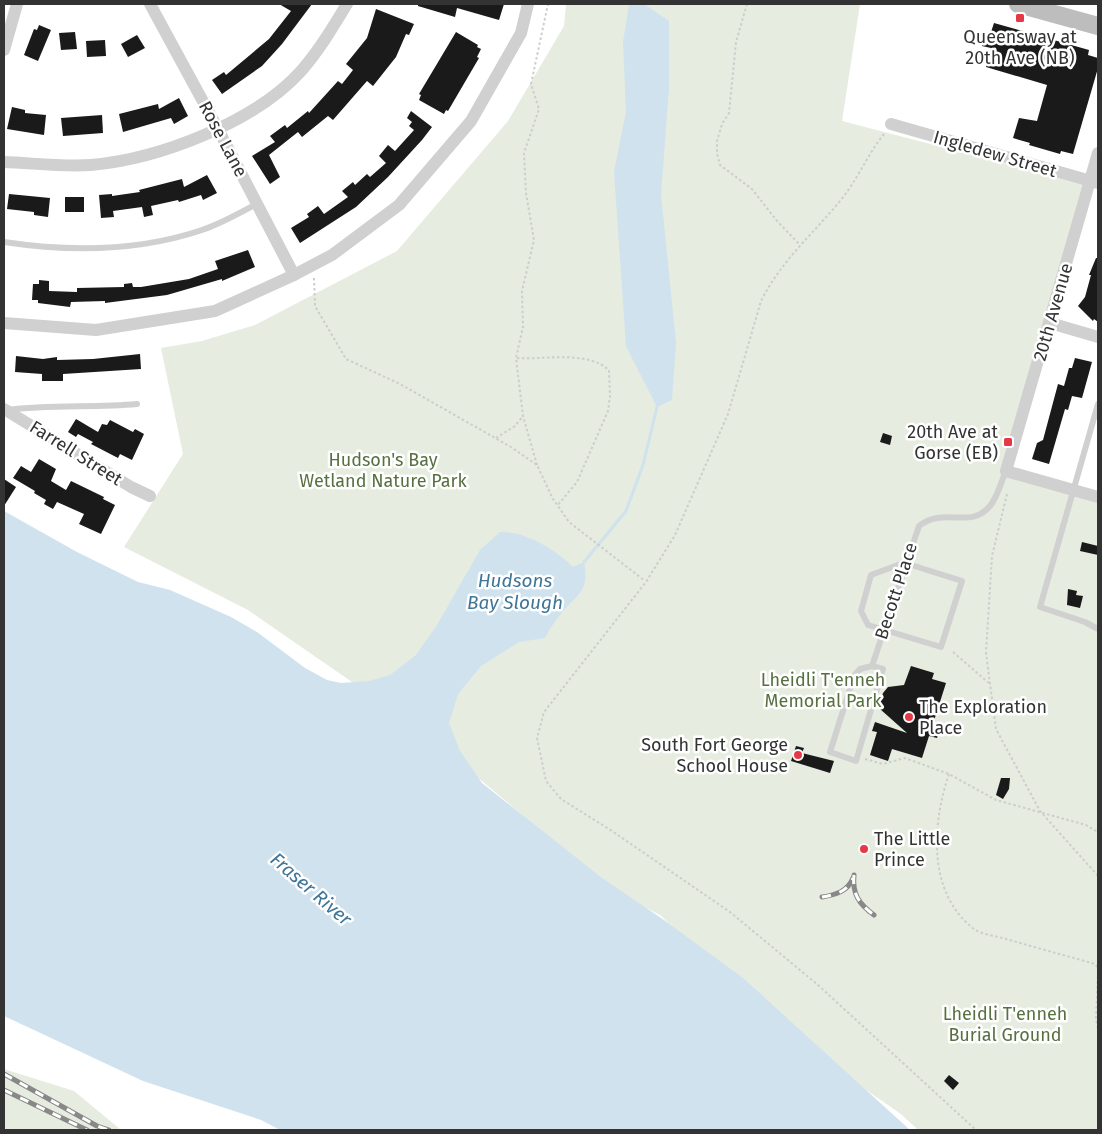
<svg xmlns="http://www.w3.org/2000/svg" width="1102" height="1134" viewBox="0 0 1102 1134" font-family="'Fira Sans',sans-serif">
  <style>
    .green { fill: #e6ecdf }
    .water { fill: #cfe2ee }
    .lines { fill: none; stroke-linecap: round; stroke-linejoin: round }
    .stream { stroke: #cfe2ee; stroke-width: 3 }
    .building { fill: #1a1a1a }
    .path { stroke: #cdcdcd; stroke-width: 2; stroke-dasharray: 2.5 2.5; stroke-linecap: butt }
    .service { stroke: #d0d0d0; stroke-width: 6 }
    .minor { stroke: #d0d0d0; stroke-width: 12 }
    .secondary { stroke: #bdbdbd; stroke-width: 18 }
    .rail-casing { stroke: #888; stroke-width: 5 }
    .rail { stroke: #fff; stroke-width: 3; stroke-dasharray: 9; stroke-linecap: butt }
    .poi-dot { fill: #e63946; stroke: #fff; stroke-width: 2 }
    .labels { text-anchor: middle; dominant-baseline: central; stroke-width: 5; stroke-linejoin: round; paint-order: stroke }
    .poi-label { font-size: 18px; fill: #333; stroke: #fff; text-anchor: end }
    .street-label { font-size: 18px; fill: #333; stroke: #fff }
    .park-label { font-size: 18px; fill: #56703f; stroke: #fff }
    .water-label { font-size: 19px; font-style: italic; fill: #3f7597; stroke: #fff }
  </style>
  <rect width="100%" height="100%" fill="#fff"/>
  <g class="green">
    <polygon points="566,4 860,4 842,121 1092,186 1010,477 1098,501 1098,1130 918,1130 901,1114 798,1043 660,915 613,891 420,729 248,610 124,547 183,454 161,348 202,341 255,325 397,251 508,121 564,26"/>
    <polygon points="4,1069 74,1091 121,1130 4,1130"/>
  </g>
  <g class="water">
    <polygon points="631,4 644,4 669,21 669,88 661,195 676,342 672,400 657,407 626,346 614,172 626,112 623,42 629,5"/>
    <path d="M 4,511 L 77,552 L 138,582 L 170,590 L 231,617 L 257,632 L 305,668 L 327,680 L 341,683 L 369,681 L 390,675 L 416,655 L 437,625 L 480,550 L 500,532 C 525,531 556,550 573,567 L 584,562 C 590,593 576,594 560,615 C 554,622 549,630 545,638 L 519,642 L 481,666 L 458,694 L 449,723 L 460,751 L 482,783 L 602,878 L 664,920 L 743,978 L 910,1130 L 280,1130 L 261,1120 L 143,1081 L 4,1016 Z"/>
  </g>
  <g class="lines">
    <polyline class="stream" points="584,562 626,511 643,465 657,407"/>
  </g>
  <g class="building">
    <polygon points="279,4 312,4 282,44 262,66 222,94 212,80 224,72 226,75 269,39 291,11"/>
    <polygon points="418,4 504,4 499,20 457,8 455,17 418,6"/>
    <polygon points="376,9 414,24 409,35 406,34 396,57 373,86 367,81 333,120 328,116 302,137 298,132 269,155 280,177 270,184 252,156 275,142 270,136 285,125 287,128 308,111 309,113 338,81 342,84 353,70 346,64 367,38"/>
    <polygon points="994,23 1089,50 1088,55 1098,58 1098,68 1073,154 1061,151 1060,154 1029,145 1030,143 1013,138 1019,118 1037,121 1047,85 986,67 991,48 982,46 984,37 989,38"/>
    <polygon points="39,25 51,30 38,61 24,55 34,29 37,30"/>
    <polygon points="75,32 77,49 61,50 59,33"/>
    <polygon points="456,32 478,45 477,47 481,49 477,57 479,58 448,111 446,110 444,114 419,100 421,95 419,94"/>
    <polygon points="137,35 145,48 128,57 121,44"/>
    <polygon points="105,40 106,56 87,57 86,41"/>
    <polygon points="179,98 188,116 174,124 171,118 123,132 119,114 158,104 159,109"/>
    <polygon points="12,107 25,110 25,113 46,115 44,135 7,129"/>
    <polygon points="411,111 432,127 422,140 388,177 356,207 300,243 291,228 309,217 307,214 318,206 324,214 348,197 342,191 353,182 355,185 367,174 370,177 386,163 379,156 388,145 395,151 414,130 409,126 412,122 407,118"/>
    <polygon points="102,115 103,133 63,136 61,118"/>
    <polygon points="207,175 217,193 203,200 201,195 179,202 178,200 151,206 153,215 144,217 142,207 113,211 114,217 101,218 99,195 112,194 112,196 140,192 139,190 182,179 184,187"/>
    <polygon points="9,194 50,198 48,217 34,215 34,212 7,209"/>
    <rect x="65" y="197" width="19" height="15"/>
    <polygon points="248,250 255,267 222,281 222,279 167,295 105,303 105,301 71,302 70,307 38,303 38,300 32,300 33,284 39,284 39,280 49,281 49,291 77,292 77,288 124,287 124,284 132,283 133,287 141,287 189,279 218,269 215,261"/>
    <polygon points="1096,258 1098,258 1098,322 1094,319 1093,321 1078,306 1085,297 1091,275 1089,275"/>
    <polygon points="140,354 141,369 63,374 63,381 42,381 42,374 15,372 16,356 43,359 57,357 57,360 93,359"/>
    <polygon points="1075,358 1092,362 1082,398 1072,396 1068,410 1065,409 1049,464 1032,459 1037,443 1043,440 1058,384 1064,386 1069,368 1072,368"/>
    <polygon points="76,419 98,432 102,424 107,425 110,420 133,432 135,429 144,434 132,460 120,454 118,458 91,444 93,442 78,434 76,437 68,432"/>
    <polygon points="883,433 892,436 890,445 880,442"/>
    <polygon points="39,459 56,469 51,481 66,490 71,481 104,497 103,499 115,505 101,534 79,524 84,514 57,502 53,509 44,504 46,500 34,493 35,491 13,478 21,466 31,472"/>
    <polygon points="4,479 16,487 4,506"/>
    <polygon points="1082,542 1098,546 1098,555 1080,551"/>
    <polygon points="1068,589 1077,591 1076,595 1083,596 1080,608 1067,605"/>
    <polygon points="911,666 934,673 932,679 946,683 933,724 941,727 937,738 929,736 922,758 892,749 888,761 870,755 877,732 872,731 875,722 907,733 880,709 880,703 883,693 888,687 904,685"/>
    <polygon points="796,746 804,748 802,753 834,761 830,773 791,761"/>
    <polygon points="1001,778 1010,778 1009,789 1003,799 996,795"/>
    <polygon points="949,1075 959,1083 953,1090 944,1081"/>
  </g>
  <g class="lines">
    <g class="path">
      <polyline points="747,4 736,42 729,113 722,124 717,141 717,153 720,165 752,189 777,221 800,245"/>
      <path d="M 884,134 C 867,155 857,181 840,201 C 812,235 781,261 761,301 L 728,414 L 675,535 L 646,582 L 544,712 L 537,738 L 546,781 L 561,799 L 612,831 L 730,912 L 818,985 L 976,1130"/>
      <polyline points="314,278 315,306 346,359 400,384 511,447 537,465 553,499 569,522 645,581"/>
      <path d="M 517,358 C 546,360 586,350 609,370 L 610,396 L 608,411 L 577,482 L 557,506"/>
      <polyline points="496,438 515,426 523,416"/>
      <polyline points="537,465 523,416 516,358 523,327 522,291 534,240 526,193 524,153 539,109 531,84 548,4"/>
      <polyline points="1007,494 992,556 986,653 996,729 1040,811 1098,876"/>
      <polyline points="953,652 990,684"/>
      <polyline points="865,759 883,764 905,758 949,774 996,800 1086,825 1098,832"/>
      <path d="M 949,774 C 932,824 927,893 974,929 C 981,934 994,936 1003,938 C 1033,947 1064,955 1095,964 L 1098,968"/>
      <polyline points="1098,971 1096,1019 1098,1029"/>
    </g>
    <g class="service">
      <path d="M 4,242 C 70,252 137,252 202,230 C 221,224 239,213 257,204"/>
      <polyline points="1098,404 1040,607 1085,622 1098,629"/>
      <path d="M 7,410 C 50,404 93,408 137,404"/>
      <polyline points="905,563 962,581 941,647 868,625 861,611 871,575 906,562"/>
      <path d="M 872,666 L 860,669 L 854,676 L 830,752 L 856,761 L 883,669 L 872,666 L 919,526 C 944,506 970,530 990,506 C 998,496 1001,482 1006,471"/>
    </g>
    <g class="minor">
      <polyline points="150,4 218,129 294,275"/>
      <polyline points="4,50 17,4"/>
      <polyline points="891,124 1098,183"/>
      <polyline points="1098,153 1006,471 1098,497"/>
      <path d="M 4,162 C 32,163 63,167 91,165 C 159,159 256,122 302,70 C 320,49 333,27 347,4"/>
      <polyline points="4,323 96,330 215,311 294,275 332,255 399,205 471,121 521,33 528,4"/>
      <polyline points="1050,323 1098,337"/>
      <polyline points="4,409 131,487 150,496"/>
    </g>
    <polyline class="secondary" points="1018,4 1098,26"/>
    <g class="rail-casing">
      <g id="rail">
        <path d="M 854,875 C 852,894 859,904 874,915"/>
        <path d="M 822,897 C 836,895 848,891 853,878"/>
        <polyline points="4,1074 97,1126 109,1130"/>
        <polyline points="4,1090 87,1130"/>
      </g>
    </g>
    <use href="#rail" class="rail"/>
  </g>
  <g class="poi-dot">
    <rect x="1015" y="13" width="10" height="10" rx="2.5"/>
    <rect x="1003" y="437" width="10" height="10" rx="2.5"/>
    <circle cx="909" cy="717" r="5"/>
    <circle cx="798" cy="755" r="5"/>
    <circle cx="864" cy="849" r="5"/>
  </g>
  <g class="labels">
    <g class="poi-label">
      <text x="1020" y="37" text-anchor="middle">Queensway at<tspan x="1020" dy="21">20th Ave (NB)</tspan></text>
      <text x="998" y="432">20th Ave at<tspan x="998" dy="21">Gorse (EB)</tspan></text>
      <text x="919" y="707" text-anchor="start">The Exploration<tspan x="919" dy="21">Place</tspan></text>
      <text x="788" y="745">South Fort George<tspan x="788" dy="21">School House</tspan></text>
      <text x="874" y="839" text-anchor="start">The Little<tspan x="874" dy="21">Prince</tspan></text>
    </g>
    <g class="street-label">
      <text transform="translate(223 139) rotate(62)">Rose Lane</text>
      <text transform="translate(995 154) rotate(16)">Ingledew Street</text>
      <text transform="translate(1053 312) rotate(-74)">20th Avenue</text>
      <text transform="translate(76 453) rotate(32)">Farrell Street</text>
      <text transform="translate(896 591) rotate(-72)">Becott Place</text>
    </g>
    <g class="park-label">
      <text x="383" y="460">Hudson's Bay<tspan x="383" dy="21">Wetland Nature Park</tspan></text>
      <text x="823" y="680">Lheidli T'enneh<tspan x="823" dy="21">Memorial Park</tspan></text>
      <text x="1005" y="1014">Lheidli T'enneh<tspan x="1005" dy="21">Burial Ground</tspan></text>
    </g>
    <g class="water-label">
      <text x="515" y="580">Hudsons<tspan x="515" dy="22">Bay Slough</tspan></text>
      <text transform="translate(311 889) rotate(41)">Fraser River</text>
    </g>
  </g>
  <rect width="1102" height="1134" fill="none" stroke="#333333" stroke-width="10"/>
</svg>
